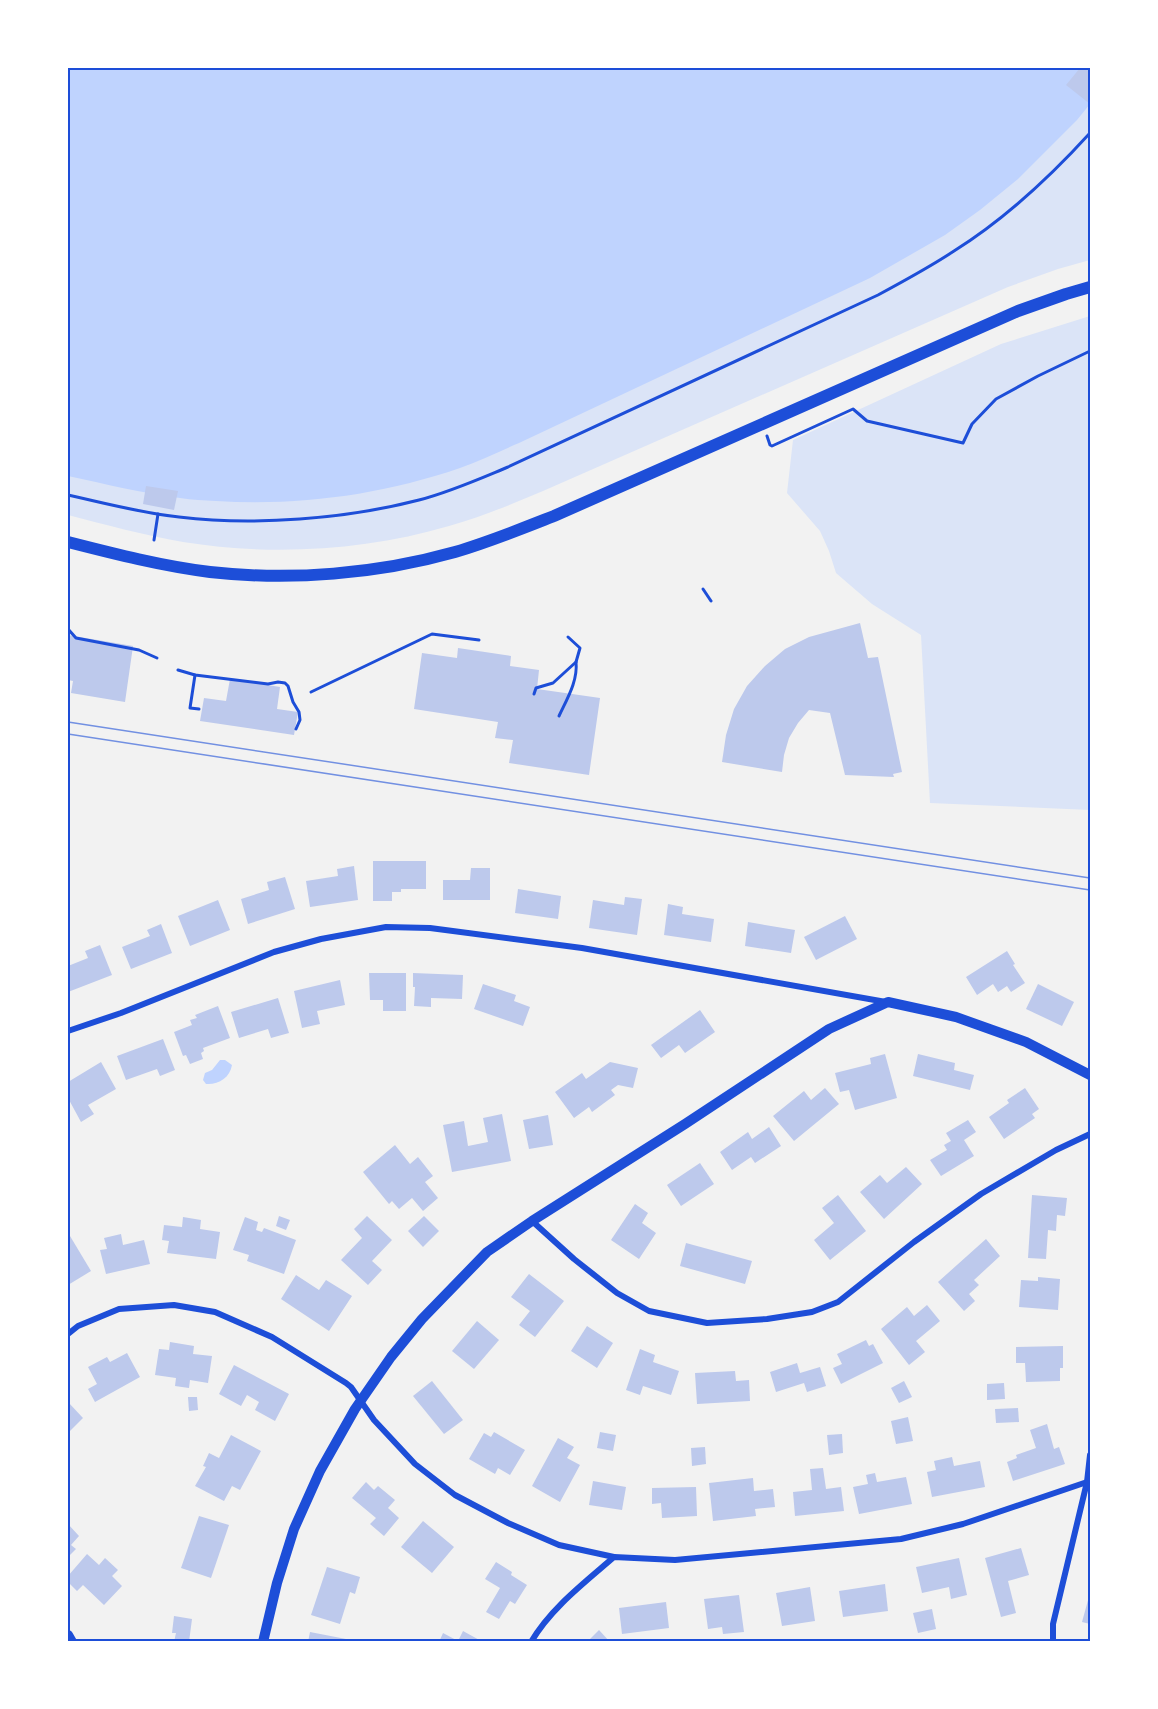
<svg xmlns="http://www.w3.org/2000/svg" width="1158" height="1709" viewBox="0 0 1158 1709" font-family="Lato,sans-serif">
  <style>
    .green { fill: #dbe4f7 }
    .water { fill: #bfd3fe }
    .building { fill: #bdc9ec }
    .lines { fill: none; stroke-linecap: round; stroke-linejoin: round }
    .path { stroke: #1d4ed8; stroke-width: 3 }
    .minor { stroke: #1d4ed8; stroke-width: 6 }
    .tertiary { stroke: #1d4ed8; stroke-width: 10 }
    .primary { stroke: #1d4ed8; stroke-width: 12 }
    .tram { stroke: #7290e2; stroke-width: 1.5 }
    .neatline { fill: none; stroke: #1d4ed8; stroke-width: 2 }
  </style>
  <rect width="100%" height="100%" fill="#f2f2f2"/>
  <g class="green">
    <path d="M 68,68 L 1090,68 L 1090,260 L 1058,269 L 1008,287 L 543,491 C 512,504 481,517 449,526 C 364,551 270,556 183,542 C 144,535 106,525 68,515 Z"/>
    <polygon points="1090,316 1090,810 930,803 921,635 872,604 836,573 829,551 820,531 787,493 793,440 1001,344"/>
  </g>
  <g class="water">
    <path d="M 68,68 L 1090,68 L 1090,104 L 1077,120 L 1018,179 L 980,210 L 945,235 L 870,278 L 519,443 C 500,451 480,461 460,468 C 381,495 300,506 216,501 C 204,500 192,500 180,498 C 142,493 105,484 68,476 Z"/>
    <path d="M 220,1060 L 225,1060 L 232,1065 C 230,1078 218,1085 206,1084 L 203,1080 L 205,1073 L 212,1070 Z"/>
  </g>
  <g class="building">
    <polygon points="1080,68 1090,68 1090,104 1066,85"/>
    <polygon points="146,486 178,491 174,510 143,504"/>
    <polygon points="860,623 868,658 878,657 902,772 893,774 894,777 845,775 830,713 809,710 798,723 789,738 784,755 782,772 722,762 726,735 734,709 747,686 765,666 785,649 809,637"/>
    <polygon points="68,635 133,646 125,702 71,693 73,681 68,680"/>
    <polygon points="458,648 511,656 510,666 539,670 537,689 600,698 589,775 509,763 513,740 495,738 498,722 414,709 422,653 457,658"/>
    <polygon points="230,679 280,687 277,709 298,712 294,735 200,721 204,698 226,701"/>
    <polygon points="373,861 426,861 426,889 401,889 401,892 392,892 392,901 373,901"/>
    <polygon points="354,866 358,900 310,907 306,881 338,876 337,869"/>
    <polygon points="471,868 490,868 490,900 443,900 443,880 470,880"/>
    <polygon points="285,877 295,909 248,924 241,899 269,890 267,882"/>
    <polygon points="518,889 561,896 558,919 515,913"/>
    <polygon points="625,897 642,899 637,935 589,928 593,900 624,905"/>
    <polygon points="218,900 230,930 190,946 178,916"/>
    <polygon points="668,904 683,907 682,914 714,919 711,942 664,935"/>
    <polygon points="845,916 857,939 816,960 804,937"/>
    <polygon points="748,922 795,930 791,953 745,946"/>
    <polygon points="161,924 172,953 131,969 122,947 150,936 147,930"/>
    <polygon points="100,945 112,975 68,992 68,966 88,958 85,951"/>
    <polygon points="1007,951 1015,964 1013,965 1025,983 1011,992 1007,986 998,992 993,984 977,995 966,977"/>
    <polygon points="369,973 406,973 406,1011 383,1011 383,1000 370,1000"/>
    <polygon points="413,973 463,975 462,999 431,998 431,1007 414,1006 415,987 413,987"/>
    <polygon points="340,980 345,1005 317,1011 320,1024 302,1028 294,991"/>
    <polygon points="483,984 516,995 514,1001 530,1007 523,1026 474,1009"/>
    <polygon points="1038,984 1074,1002 1062,1026 1026,1009"/>
    <polygon points="278,998 289,1033 271,1038 268,1029 239,1038 231,1012"/>
    <polygon points="218,1006 230,1038 203,1048 204,1051 201,1053 203,1059 190,1064 186,1055 183,1056 174,1032 192,1025 190,1020 197,1018 195,1015"/>
    <polygon points="700,1010 715,1032 685,1053 679,1045 661,1058 651,1045"/>
    <polygon points="163,1039 175,1070 160,1076 157,1069 126,1080 117,1056"/>
    <polygon points="885,1054 897,1098 855,1110 849,1090 840,1092 835,1073 871,1064 870,1058"/>
    <polygon points="918,1054 955,1063 954,1070 974,1075 970,1090 913,1076"/>
    <polygon points="101,1062 116,1089 88,1105 94,1114 81,1122 68,1098 68,1082"/>
    <polygon points="610,1062 638,1068 633,1088 618,1085 611,1090 615,1095 592,1112 589,1107 574,1118 555,1092 582,1073 586,1079"/>
    <polygon points="825,1088 839,1104 794,1141 773,1116 804,1091 811,1100"/>
    <polygon points="1025,1088 1039,1109 1032,1114 1035,1118 1004,1139 989,1117 1009,1103 1007,1100"/>
    <polygon points="502,1114 511,1161 452,1172 443,1125 464,1121 468,1146 488,1142 483,1118"/>
    <polygon points="548,1115 553,1145 529,1149 523,1120"/>
    <polygon points="968,1120 976,1132 964,1140 974,1156 941,1176 930,1160 947,1150 944,1145 951,1141 946,1133"/>
    <polygon points="769,1127 781,1146 755,1163 751,1157 732,1170 720,1152 748,1132 752,1139"/>
    <polygon points="395,1145 410,1164 418,1157 433,1176 425,1182 438,1198 423,1211 412,1198 399,1209 392,1201 389,1204 363,1172"/>
    <polygon points="700,1163 714,1184 681,1206 667,1185"/>
    <polygon points="906,1167 922,1184 884,1219 860,1192 880,1175 887,1183"/>
    <polygon points="838,1195 866,1231 830,1260 814,1240 834,1223 822,1208"/>
    <polygon points="1032,1195 1067,1198 1065,1216 1057,1215 1056,1231 1048,1230 1046,1259 1028,1258"/>
    <polygon points="635,1204 648,1213 642,1223 656,1233 639,1259 611,1240"/>
    <polygon points="279,1216 290,1220 286,1230 276,1226"/>
    <polygon points="367,1216 392,1240 372,1261 382,1270 368,1285 341,1260 362,1238 354,1229"/>
    <polygon points="424,1216 439,1231 423,1247 408,1231"/>
    <polygon points="183,1217 201,1220 200,1229 220,1232 216,1259 167,1253 169,1241 162,1240 164,1225 182,1227"/>
    <polygon points="245,1217 258,1222 256,1230 262,1232 264,1228 296,1240 284,1274 247,1261 249,1255 233,1250"/>
    <polygon points="121,1234 123,1245 144,1240 150,1264 106,1274 100,1250 107,1249 104,1238"/>
    <polygon points="70,1236 91,1271 68,1285 68,1237"/>
    <polygon points="986,1239 1000,1256 974,1280 979,1285 969,1294 975,1301 964,1311 938,1282"/>
    <polygon points="686,1243 752,1261 745,1284 680,1266"/>
    <polygon points="529,1274 564,1301 535,1337 519,1325 530,1311 511,1297"/>
    <polygon points="296,1275 319,1290 326,1280 352,1296 329,1331 281,1299"/>
    <polygon points="1038,1277 1060,1279 1058,1310 1019,1307 1021,1280 1038,1281"/>
    <polygon points="927,1305 940,1321 916,1341 925,1352 909,1365 881,1329 907,1307 914,1316"/>
    <polygon points="477,1321 499,1340 474,1369 452,1351"/>
    <polygon points="587,1326 613,1343 597,1368 571,1351"/>
    <polygon points="866,1340 869,1346 873,1344 883,1363 841,1384 833,1368 842,1364 837,1354"/>
    <polygon points="170,1342 194,1346 193,1354 212,1356 208,1383 190,1380 189,1388 175,1386 176,1378 155,1375 159,1349 169,1350"/>
    <polygon points="1063,1346 1063,1368 1060,1368 1060,1381 1026,1382 1025,1363 1016,1363 1016,1347"/>
    <polygon points="640,1349 655,1355 653,1362 679,1371 671,1395 643,1386 640,1395 626,1390"/>
    <polygon points="127,1353 140,1377 95,1402 88,1389 97,1384 88,1367 107,1357 110,1362"/>
    <polygon points="797,1363 800,1373 820,1367 826,1386 807,1392 804,1383 776,1392 770,1372"/>
    <polygon points="234,1365 289,1394 275,1421 255,1410 259,1402 247,1395 241,1406 219,1394"/>
    <polygon points="735,1371 736,1381 749,1380 750,1401 697,1404 695,1373"/>
    <polygon points="432,1381 463,1420 444,1434 413,1396"/>
    <polygon points="904,1381 912,1397 899,1403 891,1388"/>
    <polygon points="1004,1383 1005,1399 987,1400 987,1384"/>
    <polygon points="188,1397 197,1397 198,1410 189,1411"/>
    <polygon points="68,1402 83,1418 68,1433"/>
    <polygon points="1018,1408 1019,1422 996,1423 995,1409"/>
    <polygon points="908,1417 913,1441 896,1444 891,1421"/>
    <polygon points="1047,1424 1054,1449 1059,1447 1065,1464 1013,1481 1007,1462 1017,1458 1016,1455 1036,1448 1030,1430"/>
    <polygon points="494,1432 525,1450 510,1475 498,1468 495,1474 469,1459 484,1433 491,1437"/>
    <polygon points="600,1432 616,1435 613,1451 597,1448"/>
    <polygon points="842,1434 843,1453 829,1455 827,1435"/>
    <polygon points="231,1435 261,1451 240,1490 232,1486 224,1501 195,1486 206,1467 203,1466 209,1453 219,1458"/>
    <polygon points="558,1438 574,1447 567,1458 580,1465 560,1502 532,1486"/>
    <polygon points="705,1447 706,1464 692,1466 691,1448"/>
    <polygon points="952,1457 954,1466 980,1461 985,1487 932,1497 927,1472 936,1470 934,1461"/>
    <polygon points="823,1468 826,1489 841,1487 844,1511 795,1516 793,1492 812,1490 810,1469"/>
    <polygon points="875,1473 877,1482 906,1477 912,1504 859,1514 853,1487 868,1484 866,1475"/>
    <polygon points="753,1478 754,1491 773,1489 775,1507 755,1509 756,1516 713,1521 709,1483"/>
    <polygon points="593,1481 626,1487 622,1510 589,1505"/>
    <polygon points="366,1482 374,1490 378,1486 395,1500 388,1508 399,1518 384,1536 370,1524 376,1518 352,1498"/>
    <polygon points="696,1487 697,1516 662,1518 661,1503 652,1504 652,1488"/>
    <polygon points="199,1516 229,1525 211,1578 181,1568"/>
    <polygon points="423,1521 454,1547 432,1573 401,1547"/>
    <polygon points="68,1524 79,1536 71,1545 76,1549 68,1557"/>
    <polygon points="1021,1548 1029,1575 1008,1581 1016,1613 1001,1617 985,1558"/>
    <polygon points="87,1554 99,1565 105,1558 118,1570 112,1576 122,1586 104,1605 83,1585 77,1591 68,1582 68,1576"/>
    <polygon points="959,1558 967,1595 951,1599 949,1587 922,1593 916,1567"/>
    <polygon points="496,1562 512,1572 511,1575 527,1585 515,1604 510,1601 499,1619 486,1612 500,1588 485,1579"/>
    <polygon points="327,1567 360,1577 355,1594 350,1592 340,1624 311,1615"/>
    <polygon points="885,1584 888,1611 843,1617 839,1591"/>
    <polygon points="810,1587 815,1621 782,1626 776,1593"/>
    <polygon points="1090,1593 1090,1624 1082,1622"/>
    <polygon points="739,1595 744,1632 723,1634 722,1627 708,1629 704,1599"/>
    <polygon points="666,1602 669,1628 622,1634 619,1608"/>
    <polygon points="932,1609 936,1629 918,1633 913,1613"/>
    <polygon points="174,1616 192,1619 189,1642 174,1642 176,1633 172,1633"/>
    <polygon points="599,1630 610,1642 587,1642"/>
    <polygon points="463,1631 483,1642 439,1642 443,1633 458,1641"/>
    <polygon points="310,1632 346,1639 346,1642 308,1642"/>
  </g>
  <g class="lines">
    <g class="path">
      <polyline points="767,436 770,445 772,446 853,409 867,421 963,443 972,424 996,399 1038,376 1090,351"/>
      <path d="M 68,495 C 104,503 141,513 179,517 C 254,526 346,519 419,500 C 450,492 479,479 508,467 L 878,295 C 904,281 930,267 954,251 C 1005,219 1050,177 1090,133"/>
      <polyline points="154,540 158,514"/>
      <polyline points="703,589 711,601"/>
      <polyline points="68,629 76,638 139,650 157,658"/>
      <polyline points="178,670 195,675 268,684 278,682 285,683 288,686 293,702 299,712 300,720 296,729"/>
      <polyline points="195,675 190,708 199,709"/>
      <polyline points="311,692 432,634 479,640"/>
      <polyline points="534,694 536,688 553,683 576,662 580,648 568,637"/>
      <path d="M 559,716 C 567,699 578,681 576,662"/>
    </g>
    <g class="minor">
      <polyline points="68,1031 121,1013 274,952 321,939 386,927 430,928 582,948 886,1002"/>
      <polyline points="532,1221 574,1259 617,1293 649,1311 707,1323 767,1319 812,1312 838,1302 914,1242 981,1194 1056,1150 1090,1134"/>
      <polyline points="68,1334 78,1326 119,1309 174,1305 215,1312 272,1337 346,1383 351,1387 374,1420 415,1464 455,1495 508,1523 559,1545 614,1557"/>
      <path d="M 531,1642 C 551,1608 584,1583 614,1557 L 675,1560 L 901,1539 L 963,1524 L 1090,1481"/>
      <polyline points="1053,1642 1053,1624 1087,1482 1090,1455"/>
    </g>
    <g class="tertiary">
      <polyline points="68,1635 72,1642"/>
      <polyline points="263,1642 277,1583 294,1529 320,1471 355,1409 391,1357 422,1319 487,1252 532,1221 685,1124 829,1029 888,1002 956,1017 1026,1042 1090,1075"/>
    </g>
    <path class="primary" d="M 68,542 C 115,554 162,566 210,572 C 291,581 377,574 455,552 C 489,542 521,529 554,516 L 1018,311 L 1066,294 L 1090,287"/>
    <g class="tram">
      <polyline points="68,722 1090,878"/>
      <polyline points="68,734 1090,890"/>
    </g>
  </g>
  <rect width="1158" height="1709" fill="none" stroke="#ffffff" stroke-width="138"/>
  <rect x="69" y="69" width="1020" height="1571" class="neatline"/>
</svg>
